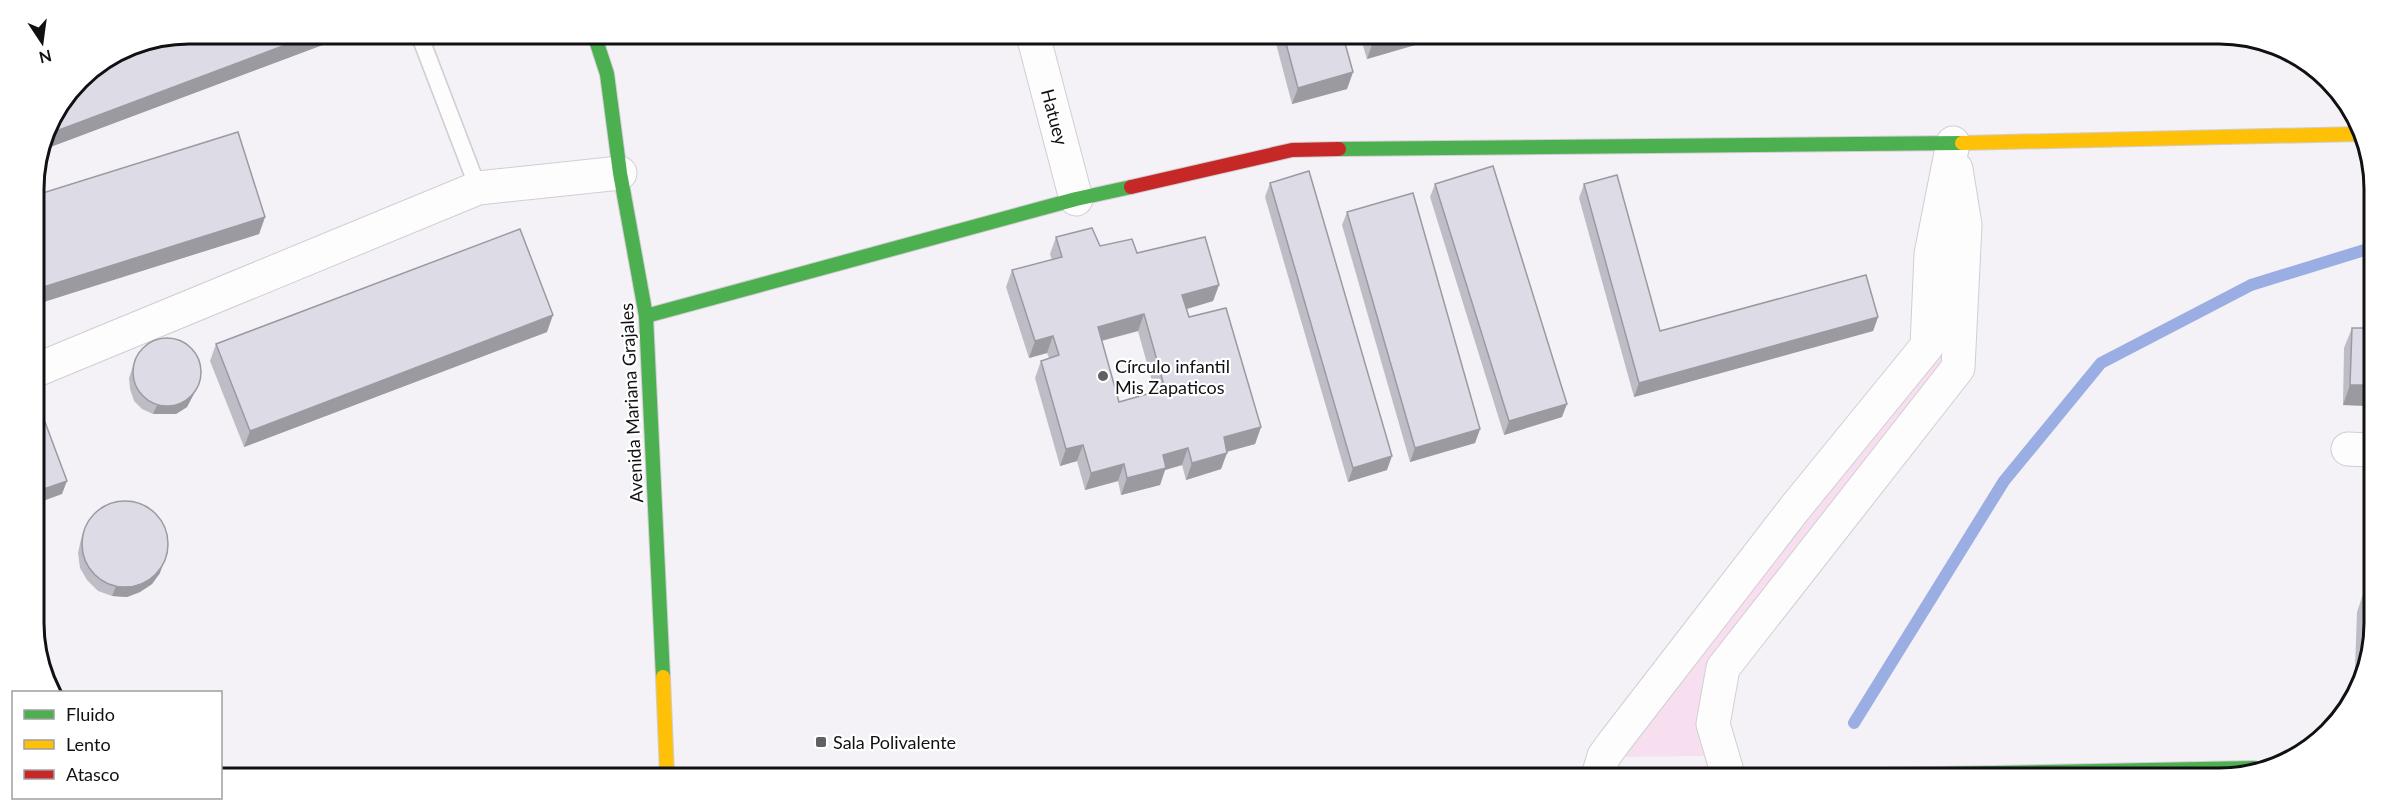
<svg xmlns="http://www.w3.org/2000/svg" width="2407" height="811" viewBox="0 0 2407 811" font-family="Lato,sans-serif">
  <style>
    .green { fill: #f8dff0 }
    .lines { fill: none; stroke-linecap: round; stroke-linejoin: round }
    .stream { stroke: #9aaee3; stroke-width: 12 }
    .lane-casing { stroke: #d0ced2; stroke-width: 19 }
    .street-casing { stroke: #d0ced2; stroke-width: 35 }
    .fast-casing { stroke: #d0ced2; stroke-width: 16 }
    .slow-casing { stroke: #d0ced2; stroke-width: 16 }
    .jam-casing { stroke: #d0ced2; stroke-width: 16 }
    .lane { stroke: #fdfdfe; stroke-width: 16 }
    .street { stroke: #fdfdfe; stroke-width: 33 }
    .fast { stroke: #4caf50; stroke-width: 14 }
    .slow { stroke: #ffc107; stroke-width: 14 }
    .jam { stroke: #c62828; stroke-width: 14 }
    .wall { fill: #bebdc6; fill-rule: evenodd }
    .shaded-wall { fill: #9b9aa1 }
    .building { fill: #dddce6; stroke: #9b9aa1; stroke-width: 1.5; fill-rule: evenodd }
    .poi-dot { fill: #605f62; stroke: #fff; stroke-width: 2 }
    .labels { text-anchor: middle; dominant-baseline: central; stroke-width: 4.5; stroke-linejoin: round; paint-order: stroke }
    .street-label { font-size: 18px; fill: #111012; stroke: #fff }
    .poi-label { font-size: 18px; fill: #111012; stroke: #fff; text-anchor: start }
    .rim { fill: none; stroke: #111012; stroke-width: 3 }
  </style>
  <rect width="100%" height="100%" fill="#f4f2f7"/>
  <polygon class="green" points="1945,254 1944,363 1709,663 1696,722 1705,756 1623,757 1812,510 1896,407"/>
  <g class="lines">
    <polyline class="stream" points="1854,723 2004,481 2101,363 2251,285 2371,248"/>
    <g class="lane-casing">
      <polyline id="lane" points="419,34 478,188"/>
    </g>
    <g class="street-casing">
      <g id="street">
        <polyline points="1033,35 1076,199"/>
        <polyline points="34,371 478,188 620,173"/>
        <polyline points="2348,449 2370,450"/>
        <polyline points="1598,776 1604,756 1615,741 1795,508 1927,346 1931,254 1953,143"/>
        <polyline points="1722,776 1726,768 1713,724 1723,668 1958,368 1965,225 1956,169"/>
      </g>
    </g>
    <g class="fast-casing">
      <g id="fast">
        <polyline points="594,34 607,74 620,173 646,316 663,677"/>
        <polyline points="1339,149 1962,143"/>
        <polyline points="646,316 1076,199 1131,187"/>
        <polyline points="1780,777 2254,768"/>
      </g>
    </g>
    <g class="slow-casing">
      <g id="slow">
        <polyline points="1962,143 2359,134"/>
        <polyline points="663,677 667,774"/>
      </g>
    </g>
    <g class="jam-casing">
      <polyline id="jam" points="1131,187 1292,150 1339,149"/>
    </g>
    <use href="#lane" class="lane"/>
    <use href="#street" class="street"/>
    <use href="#fast" class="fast"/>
    <use href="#slow" class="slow"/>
    <use href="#jam" class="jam"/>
  </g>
  <g class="wall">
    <polygon points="1274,36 1343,36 1353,72 1347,89 1292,104"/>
    <polygon points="1360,36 1446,36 1367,59"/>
    <polygon points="1270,183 1387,470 1348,482 1265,197"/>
    <polygon points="1435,184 1562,417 1504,435 1430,197"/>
    <polygon points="1584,184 1660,331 1878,317 1873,331 1634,397 1579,198"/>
    <polygon points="33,196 265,217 259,234 34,305"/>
    <polygon points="1347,212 1480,429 1475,443 1410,462 1342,225"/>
    <path d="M 1056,237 L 1137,253 L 1219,285 L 1213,301 L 1187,309 L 1189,317 L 1261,427 L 1255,444 L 1227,452 L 1221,469 L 1186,480 L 1182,465 L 1165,470 L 1160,485 L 1121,495 L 1118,481 L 1085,490 L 1077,461 L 1060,466 L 1035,378 L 1041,361 L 1049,358 L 1047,353 L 1029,358 L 1006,287 L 1012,270 L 1052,260 L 1050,254 ZM 1138,331 L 1155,392 L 1119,402 L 1102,341 Z"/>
    <polygon points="2352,328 2370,328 2370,406 2343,405 2344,348"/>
    <polygon points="547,332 244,447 210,361 216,344"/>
    <polygon points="136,357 201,378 197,388 187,407 176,414 153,414 142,409 134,401 130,389 129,378"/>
    <polygon points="84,529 160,573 152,584 140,592 127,597 112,596 98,591 87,580 80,568 78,553 81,539"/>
    <polygon points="2364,591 2369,663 2355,668 2357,612"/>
  </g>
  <g class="shaded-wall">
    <polygon points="317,33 355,33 40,151 43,136"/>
    <polygon points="1395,36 1446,36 1367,59 1373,42"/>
    <polygon points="1353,72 1347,89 1292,104 1298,88"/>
    <polygon points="265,217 259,234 34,305 34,290"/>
    <polygon points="1219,285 1213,301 1176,312 1182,295"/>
    <polygon points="1144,314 1138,331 1092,343 1098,327"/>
    <polygon points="553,315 547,332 244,447 250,431"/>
    <polygon points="1878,317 1873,331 1634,397 1639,383"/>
    <polygon points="1053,336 1047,353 1029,358 1035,341"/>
    <polygon points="201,378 197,388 187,407 176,414 153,414 157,405"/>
    <polygon points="2350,385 2370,385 2370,406 2343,405"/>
    <polygon points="1567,404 1562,417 1504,435 1509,421"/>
    <polygon points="1261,427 1255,444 1218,454 1224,437"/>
    <polygon points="1480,429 1475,443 1410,462 1415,448"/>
    <polygon points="1083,445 1077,461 1060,466 1066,449"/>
    <polygon points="1188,448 1182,465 1165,470 1160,485 1121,495 1127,478 1163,455"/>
    <polygon points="1227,453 1221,469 1186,480 1192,463"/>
    <polygon points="1392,456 1387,470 1348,482 1353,468"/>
    <polygon points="1124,464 1118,481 1085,490 1091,473"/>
    <polygon points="67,481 62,494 35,504 35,492"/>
    <polygon points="163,564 160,573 152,584 140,592 127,597 112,596 116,586"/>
    <polygon points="2363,647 2369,647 2369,663 2367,668 2355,668"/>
  </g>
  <g class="building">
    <polygon points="188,33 317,33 43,136 45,129 79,78 129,45"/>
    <polygon points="1284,36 1343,36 1353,72 1298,88"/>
    <polygon points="1371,36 1395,36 1373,42"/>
    <polygon points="238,132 265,217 34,290 34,239 43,236 33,206 33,196"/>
    <polygon points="1493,166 1567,404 1509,421 1435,184"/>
    <polygon points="1309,171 1392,456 1353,468 1270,183"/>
    <polygon points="1617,175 1660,331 1866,275 1878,317 1639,383 1584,184"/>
    <polygon points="1413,193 1480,429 1415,448 1347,212"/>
    <path d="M 1092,228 L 1100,246 L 1132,239 L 1137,253 L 1205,237 L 1219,285 L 1182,295 L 1189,317 L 1226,308 L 1261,427 L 1224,437 L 1227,453 L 1192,463 L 1188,448 L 1163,455 L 1166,468 L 1127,478 L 1124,464 L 1091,473 L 1083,445 L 1066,449 L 1041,361 L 1059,355 L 1053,336 L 1035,341 L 1012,270 L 1062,257 L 1056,237 ZM 1144,314 L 1165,389 L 1119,402 L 1098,327 Z"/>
    <polygon points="520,229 553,315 250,431 216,344"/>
    <polygon points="2352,328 2370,328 2370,385 2350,385"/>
    <circle cx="167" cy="372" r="34"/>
    <polygon points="39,406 67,481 35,492 35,408"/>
    <circle cx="125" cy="544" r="43"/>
    <polygon points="2364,591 2369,591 2369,647 2363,647"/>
  </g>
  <g class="poi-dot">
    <circle cx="1103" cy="376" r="6"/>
    <rect x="815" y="736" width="12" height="12" rx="3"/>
  </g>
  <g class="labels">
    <g class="street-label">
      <text transform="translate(1055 117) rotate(75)">Hatuey</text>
      <text transform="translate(631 403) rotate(-93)">Avenida Mariana Grajales</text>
    </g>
    <g class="poi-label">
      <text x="1115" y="366">Círculo infantil<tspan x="1115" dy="21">Mis Zapaticos</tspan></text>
      <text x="833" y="742">Sala Polivalente</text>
    </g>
  </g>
  <path d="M0 0H2407V811H0ZM189 44H2219A145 145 0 0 1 2364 189V623A145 145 0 0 1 2219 768H189A145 145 0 0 1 44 623V189A145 145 0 0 1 189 44Z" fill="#fff" fill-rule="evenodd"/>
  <path class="rim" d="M189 44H2219A145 145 0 0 1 2364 189V623A145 145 0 0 1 2219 768H189A145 145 0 0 1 44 623V189A145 145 0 0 1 189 44Z"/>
  <rect x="12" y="691" width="210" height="108" fill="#ffffff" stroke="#a09fa0" stroke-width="1.5"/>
  <rect x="24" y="710" width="30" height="9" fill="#4caf50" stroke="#a09fa0" stroke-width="1.5"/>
  <text x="66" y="721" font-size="18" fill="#111012">Fluido</text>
  <rect x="24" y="740" width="30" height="9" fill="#ffc107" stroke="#a09fa0" stroke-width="1.5"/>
  <text x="66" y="751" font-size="18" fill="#111012">Lento</text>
  <rect x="24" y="770" width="30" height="9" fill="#c62828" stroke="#a09fa0" stroke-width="1.5"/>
  <text x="66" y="781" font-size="18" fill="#111012">Atasco</text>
  <g transform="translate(42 42) rotate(167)" stroke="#ffffff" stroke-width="4.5" paint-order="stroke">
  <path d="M0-4.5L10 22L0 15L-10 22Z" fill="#111012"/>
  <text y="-9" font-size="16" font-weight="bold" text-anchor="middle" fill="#111012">N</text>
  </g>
</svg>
